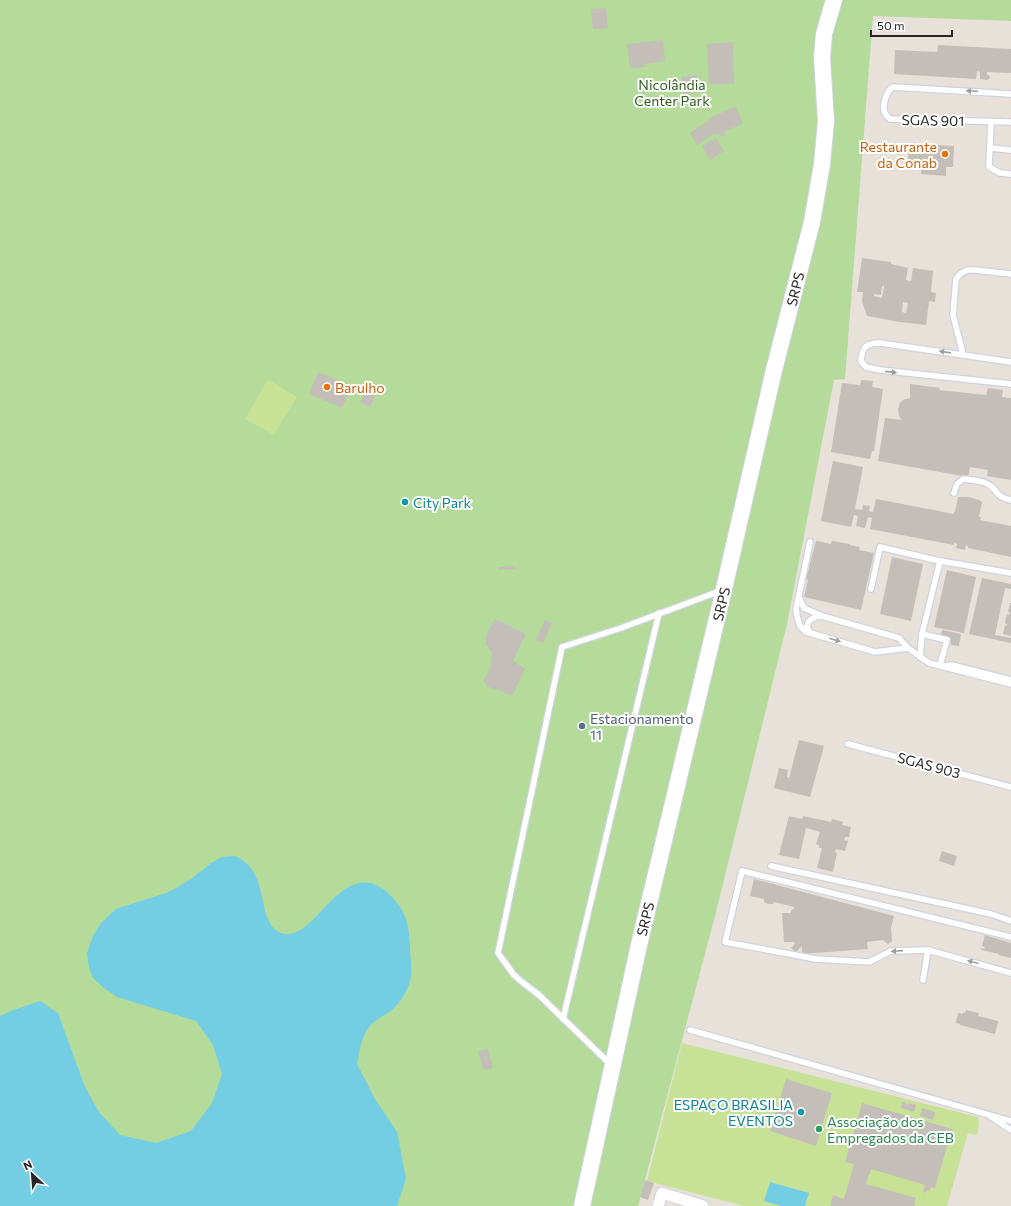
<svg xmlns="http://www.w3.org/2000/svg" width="1011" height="1206" viewBox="0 0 1011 1206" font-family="Commissioner,sans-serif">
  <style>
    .green { fill: #b4db99 }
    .pitch { fill: #c7e296 }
    .water { fill: #73cde3 }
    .building { fill: #c4beb9; fill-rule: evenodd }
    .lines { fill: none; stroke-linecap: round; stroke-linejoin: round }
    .service-casing { stroke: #cfd3df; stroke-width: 8 }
    .minor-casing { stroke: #cfd3df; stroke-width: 13 }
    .secondary-casing { stroke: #cfd3df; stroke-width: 18 }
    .service { stroke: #fff; stroke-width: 5.5 }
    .minor { stroke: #fff; stroke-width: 11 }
    .secondary { stroke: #fff; stroke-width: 16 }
    .oneway { fill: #9e9e9e }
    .food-dot { fill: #e8710a; stroke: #fff; stroke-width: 1.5 }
    .culture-dot { fill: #0f9aa8; stroke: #fff; stroke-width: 1.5 }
    .service-dot { fill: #5c6f8a; stroke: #fff; stroke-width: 1.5 }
    .leisure-dot { fill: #2e9e5b; stroke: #fff; stroke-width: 1.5 }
    .labels { text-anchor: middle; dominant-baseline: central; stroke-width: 4; stroke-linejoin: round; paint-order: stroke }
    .park-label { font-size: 14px; fill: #305c1e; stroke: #fff }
    .street-label { font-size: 14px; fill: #272727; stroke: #fff }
    .food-label { font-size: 14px; fill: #c56008; stroke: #fff; text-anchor: end }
    .culture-label { font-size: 14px; fill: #0d838f; stroke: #fff; text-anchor: start }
    .service-label { font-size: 14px; fill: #4e5e75; stroke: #fff; text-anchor: start }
    .leisure-label { font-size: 14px; fill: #27864d; stroke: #fff; text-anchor: start }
  </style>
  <rect width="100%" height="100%" fill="#e8e1d9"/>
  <polygon class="green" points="0,0 1011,0 1011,21 873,16 845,379 834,380 787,624 715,916 638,1206 0,1206"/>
  <g class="pitch">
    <polygon points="268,379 297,397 274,435 245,419"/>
    <polygon points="682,1043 978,1117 979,1124 977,1135 968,1133 947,1206 744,1206 647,1181"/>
  </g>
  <g class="water">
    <path d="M 235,856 C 272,871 254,922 281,933 C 315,946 341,852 388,893 C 406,910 409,923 410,947 C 410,956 412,966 411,975 C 410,987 402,1001 393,1009 C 386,1015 375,1019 369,1027 C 361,1037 359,1053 357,1064 L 375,1099 L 397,1132 L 406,1179 L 397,1206 L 0,1206 L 0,1016 L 11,1011 L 40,1001 L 58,1013 L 85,1087 L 99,1112 L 120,1135 L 156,1143 L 191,1131 L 212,1103 L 222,1074 L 213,1045 L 196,1021 L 117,997 L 105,989 L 93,978 L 89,968 L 87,953 L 93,936 L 101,923 L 116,909 L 169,892 L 191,879 L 210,864 L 222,857 Z"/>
    <polygon points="770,1182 809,1193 805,1206 781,1206 764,1201"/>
  </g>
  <g class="building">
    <polygon points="606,8 608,28 593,29 591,9"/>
    <polygon points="663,40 665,61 644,64 645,67 630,68 627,44"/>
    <polygon points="733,42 734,84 709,84 707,44"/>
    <polygon points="938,45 1011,49 1011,73 987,72 987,75 989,75 990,78 987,80 980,79 980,72 977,71 976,79 894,74 895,50 937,52"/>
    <polygon points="697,75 698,93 683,94 681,77"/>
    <polygon points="736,106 743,123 724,132 725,135 721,137 719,134 716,136 715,133 697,145 690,133 708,121 711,125 708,119"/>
    <polygon points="716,138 724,151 710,160 702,146"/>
    <polygon points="915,144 954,146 953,167 946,167 946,176 921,174 921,165 914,165 914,162 908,162 909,146 915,146"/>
    <path d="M 862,258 L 891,262 L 891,264 L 908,268 L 906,280 L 911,281 L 913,268 L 933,271 L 931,292 L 936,293 L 935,302 L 929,301 L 926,325 L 900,322 L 867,316 L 862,301 L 863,292 L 857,292 ZM 882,286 L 884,286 L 882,298 L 874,296 L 874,294 L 881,295 ZM 903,302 L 908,303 L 906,313 L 902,312 Z"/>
    <polygon points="318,372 352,386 342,408 309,394"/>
    <polygon points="861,380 873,381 872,387 883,389 874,451 872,451 870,459 831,452 842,383 860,385"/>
    <polygon points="910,384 940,388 939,390 986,395 988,388 1003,390 1002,397 1011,398 1011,480 987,476 988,470 970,467 968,477 878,461 885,418 902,420 899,416 898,409 900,403 903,400 910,398"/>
    <polygon points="369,385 378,389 370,407 360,402"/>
    <polygon points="833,461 863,467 855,509 862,510 863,505 870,506 869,511 873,512 876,499 954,514 954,512 955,512 958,497 969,497 979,500 982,502 979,517 981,517 980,520 1011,526 1011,557 968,548 968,546 966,545 965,550 956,548 957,544 954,543 954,545 870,529 872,518 868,517 865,528 856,526 858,516 854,515 851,527 821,521"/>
    <polygon points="816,541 831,544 832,541 850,544 849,545 860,547 859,550 874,553 861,610 804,597 808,580 806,579"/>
    <polygon points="892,557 923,564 911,621 880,614"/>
    <polygon points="515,566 515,569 499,570 499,567"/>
    <polygon points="947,570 976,577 964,633 934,627"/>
    <polygon points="982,578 1011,584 1011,589 1005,588 995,635 1011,638 1011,643 969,634"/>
    <polygon points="1010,603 1011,603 1011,636 1003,634 1005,625 1007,626 1007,624 1005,623 1007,614 1009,615 1010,612 1008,612"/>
    <polygon points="496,619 526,634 513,661 525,669 512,696 496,689 496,690 486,686 487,684 483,682 492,663 490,662 491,659 490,658 493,654 485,643 486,641 485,638 493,621 494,621"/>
    <polygon points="545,620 552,623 543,643 536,640"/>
    <polygon points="942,630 961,634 959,646 951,645 951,642 940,640"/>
    <polygon points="799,740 824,746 810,797 774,788 779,768 788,770 787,777 789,778"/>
    <polygon points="789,816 802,819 803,816 831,822 832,819 843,822 842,825 851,827 849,837 845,837 844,840 848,841 845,851 836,849 835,852 837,853 833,872 817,868 822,848 819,848 819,845 816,844 820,832 806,828 799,859 779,855"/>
    <polygon points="942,851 957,856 954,866 939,861"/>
    <polygon points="754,879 894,916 891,928 892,941 888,944 883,940 867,942 868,949 802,954 802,946 796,952 791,948 795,944 794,942 784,942 782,913 791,913 791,910 794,909 794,907 774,902 773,904 768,904 764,902 764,899 750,896"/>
    <polygon points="985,935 1011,943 1011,958 999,955 999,954 981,950 982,948 984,949 985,947 982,946"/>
    <polygon points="966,1010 979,1013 978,1016 998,1021 995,1034 960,1025 960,1024 956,1023 958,1013 963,1014 963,1012 965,1013"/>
    <polygon points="488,1049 493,1068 483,1070 478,1051"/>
    <polygon points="786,1079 832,1093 816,1146 770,1131"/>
    <polygon points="902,1102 907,1103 906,1104 908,1105 908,1103 916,1105 914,1112 901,1108"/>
    <polygon points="862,1103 952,1129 935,1188 931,1187 931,1189 923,1193 925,1185 871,1169 866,1184 916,1198 914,1206 830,1206 833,1195 844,1199 854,1164 845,1162"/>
    <polygon points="922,1108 935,1112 933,1120 920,1116"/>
    <polygon points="645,1180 654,1183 648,1200 640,1197"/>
  </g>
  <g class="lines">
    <g class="service-casing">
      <g id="service">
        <path d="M 1011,94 L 893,87 C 886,91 883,104 884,111 C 885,115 888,117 890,119 L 1011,122"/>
        <polyline points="991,122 989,167 1000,173 1011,174"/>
        <polyline points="990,148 1011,150"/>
        <polyline points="963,354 953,315 956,279 961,273 968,270 975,270 1011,274"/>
        <path d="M 1011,362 L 880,343 C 866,343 862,347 861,361 L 866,367 L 880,370 L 1011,384"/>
        <path d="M 954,493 L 957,484 L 963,479 C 971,480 984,480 991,486 C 999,494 997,497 1011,500"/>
        <polyline points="810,542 796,609 797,616 800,626 806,632 810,633 875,652 908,648"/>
        <polyline points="871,589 880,547 940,561"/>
        <polyline points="799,598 804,608 822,616 899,638 908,648 929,663 1011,684"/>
        <polyline points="810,633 807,626 809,621 815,617 821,616"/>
        <polyline points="920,657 922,634"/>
        <polyline points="940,665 947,640 922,634 940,561 1011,573"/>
        <polyline points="943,666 952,665 1011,680"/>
        <polyline points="848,744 1011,787"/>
        <polyline points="771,866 991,914 1011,921"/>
        <polyline points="1011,937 742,871 725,942 816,959 869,962 891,951 928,950 1011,973"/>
        <polyline points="923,980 928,950"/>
        <polyline points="563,1019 659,613"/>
        <polyline points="690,1030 1011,1121"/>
        <polyline points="610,1064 539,995 522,982 514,975 498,953 562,647 621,628 720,591"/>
        <polyline points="991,1117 1011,1130"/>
      </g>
    </g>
    <g class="minor-casing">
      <polyline id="minor" points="658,1206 662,1193 703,1206"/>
    </g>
    <g class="secondary-casing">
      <polyline id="secondary" points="582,1206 639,945 724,589 774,370 812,222 822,164 826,121 822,58 824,34 834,0"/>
    </g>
    <use href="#service" class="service"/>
    <use href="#minor" class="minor"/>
    <use href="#secondary" class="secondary"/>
  </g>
  <defs><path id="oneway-solid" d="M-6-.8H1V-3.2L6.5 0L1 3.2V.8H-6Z"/></defs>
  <g class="oneway">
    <use href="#oneway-solid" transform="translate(972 91) rotate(-177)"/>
    <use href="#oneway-solid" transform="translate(945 352) rotate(-172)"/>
    <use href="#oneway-solid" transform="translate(891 372) rotate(6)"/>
    <use href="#oneway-solid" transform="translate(835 640) rotate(16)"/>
    <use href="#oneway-solid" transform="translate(897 951) rotate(176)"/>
    <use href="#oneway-solid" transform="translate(973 962) rotate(-165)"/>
  </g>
  <g class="food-dot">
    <circle cx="945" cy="154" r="4"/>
    <circle cx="327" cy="387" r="4"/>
  </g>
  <g class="culture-dot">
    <circle cx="405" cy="502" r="4"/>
    <circle cx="801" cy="1112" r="4"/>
  </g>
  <circle class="service-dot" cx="582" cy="726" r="4"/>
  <circle class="leisure-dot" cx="819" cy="1129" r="4"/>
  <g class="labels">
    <g class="park-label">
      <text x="672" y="84">Nicolândia<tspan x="672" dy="16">Center Park</tspan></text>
    </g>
    <g class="street-label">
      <text transform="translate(933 120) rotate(1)">SGAS 901</text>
      <text transform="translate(795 289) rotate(-76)">SRPS</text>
      <text transform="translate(721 604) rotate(-77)">SRPS</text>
      <text transform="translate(929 765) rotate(15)">SGAS 903</text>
      <text transform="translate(645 919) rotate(-76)">SRPS</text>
    </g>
    <g class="food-label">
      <text x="937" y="146">Restaurante<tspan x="937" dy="16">da Conab</tspan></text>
      <text x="335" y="387" text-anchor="start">Barulho</text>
    </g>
    <g class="culture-label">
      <text x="413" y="502">City Park</text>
      <text x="793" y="1104" text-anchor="end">ESPAÇO BRASILIA<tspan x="793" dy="16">EVENTOS</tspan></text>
    </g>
    <g class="service-label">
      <text x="590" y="718">Estacionamento<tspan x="590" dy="16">11</tspan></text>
    </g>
    <g class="leisure-label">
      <text x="827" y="1121">Associação dos<tspan x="827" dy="16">Empregados da CEB</tspan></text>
    </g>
  </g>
  <g transform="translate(32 1174) rotate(334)" stroke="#ffffff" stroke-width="3" paint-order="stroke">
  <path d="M0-3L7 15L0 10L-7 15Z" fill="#272727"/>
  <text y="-6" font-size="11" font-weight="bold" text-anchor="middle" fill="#272727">N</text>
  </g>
  <path d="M871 30v6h81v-6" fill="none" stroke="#272727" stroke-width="2"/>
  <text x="877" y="30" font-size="12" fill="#272727" stroke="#ffffff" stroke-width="3" paint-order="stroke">50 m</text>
</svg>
